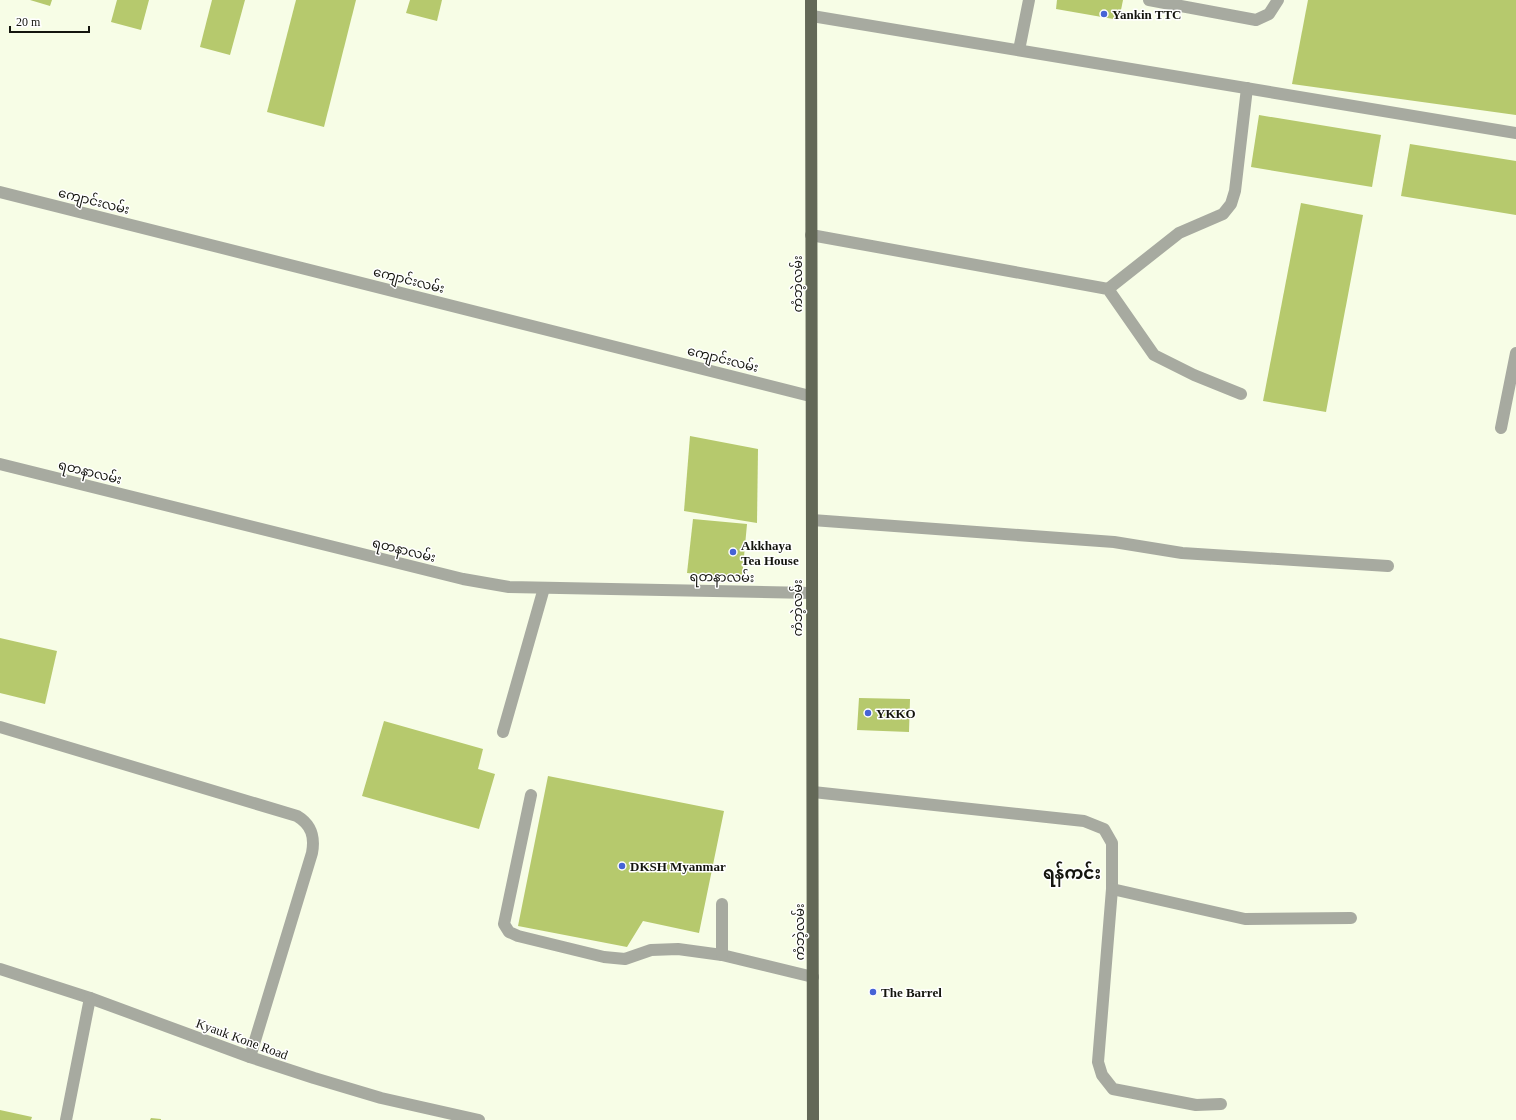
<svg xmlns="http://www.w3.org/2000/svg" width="1516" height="1120" viewBox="0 0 1516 1120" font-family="'Times New Roman','Noto Sans Myanmar',serif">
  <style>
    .building { fill: #b6c96d }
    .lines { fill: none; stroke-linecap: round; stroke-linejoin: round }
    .minor { stroke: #a7aaa0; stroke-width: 12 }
    .major { stroke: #636857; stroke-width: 12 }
    .poi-dot { fill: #4663d6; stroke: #fff; stroke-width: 1.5 }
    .labels { text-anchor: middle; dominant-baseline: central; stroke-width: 3; stroke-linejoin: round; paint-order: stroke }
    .poi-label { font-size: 13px; font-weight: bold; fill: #14150e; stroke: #fff; text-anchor: start }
    .street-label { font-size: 13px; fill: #14150e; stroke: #fff }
    .district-label { font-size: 17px; font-weight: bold; fill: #14150e; stroke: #fff }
  </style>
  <rect width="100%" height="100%" fill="#f7fde6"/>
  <g class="building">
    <polygon points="30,0 52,0 50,6"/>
    <polygon points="117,0 149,0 141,30 111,22"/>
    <polygon points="212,0 245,0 230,55 200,47"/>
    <polygon points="296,0 356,0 324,127 267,112"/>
    <polygon points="410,0 442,0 437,21 406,13"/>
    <polygon points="1057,0 1123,0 1119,20 1056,9"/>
    <polygon points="1308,0 1516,0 1516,115 1292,84"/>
    <polygon points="1259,115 1381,135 1372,187 1251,167"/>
    <polygon points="1410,144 1516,161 1516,215 1401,196"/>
    <polygon points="1301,203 1363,215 1326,412 1263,401"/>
    <polygon points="690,436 758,449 757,523 684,511"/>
    <polygon points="693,519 747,524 742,578 687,573"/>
    <polygon points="0,638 57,651 45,704 0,693"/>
    <polygon points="859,698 910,699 909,732 857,730"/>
    <polygon points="384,721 483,749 478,769 495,774 479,829 362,796"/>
    <polygon points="548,776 724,811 699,933 643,921 627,947 518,926"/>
    <polygon points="0,1110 32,1117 31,1120 0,1120"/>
    <polygon points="151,1118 161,1119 161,1120 150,1120"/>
  </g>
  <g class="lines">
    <g class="minor">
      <polyline points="1149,0 1256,20 1269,14 1278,0"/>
      <polyline points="812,16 1516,133"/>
      <polyline points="1019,50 1029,0"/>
      <polyline points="0,192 810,396"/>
      <polyline points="811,235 1108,289 1154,355 1194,375 1241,394"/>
      <polyline points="1108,289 1179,233 1223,214 1231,204 1235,191 1247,88"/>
      <polyline points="1501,428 1516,353"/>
      <polyline points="0,464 463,579 509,587 811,593"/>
      <polyline points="812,520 1114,542 1182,553 1388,566"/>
      <path d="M 0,727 L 297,816 C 312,825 315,837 312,853 L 250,1057"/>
      <polyline points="503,732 544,588"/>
      <polyline points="813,792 1084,821 1104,829 1112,843 1112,889 1098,1062 1102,1075 1113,1089 1196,1105 1221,1104"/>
      <polyline points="531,795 504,924 509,932 518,936 604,957 625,959 651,950 678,949 722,955 813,977"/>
      <polyline points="1112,889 1245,919 1351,918"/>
      <polyline points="722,904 722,955"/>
      <polyline points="0,969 90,998 250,1057 314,1078 381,1098 479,1120"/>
      <polyline points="66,1120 90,998"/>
    </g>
    <polyline class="major" points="811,0 813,1120"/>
  </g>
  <g class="poi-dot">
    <circle cx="1104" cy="14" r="4"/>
    <circle cx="733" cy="552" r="4"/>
    <circle cx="868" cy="713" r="4"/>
    <circle cx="622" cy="866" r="4"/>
    <circle cx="873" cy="992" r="4"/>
  </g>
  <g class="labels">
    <g class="poi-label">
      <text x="1112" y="14">Yankin TTC</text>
      <text x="741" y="545">Akkhaya<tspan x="741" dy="15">Tea House</tspan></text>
      <text x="876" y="713">YKKO</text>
      <text x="630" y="866">DKSH Myanmar</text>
      <text x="881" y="992">The Barrel</text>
    </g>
    <g class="street-label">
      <text transform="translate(94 201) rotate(14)">ကျောင်းလမ်း</text>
      <text transform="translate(409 280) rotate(14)">ကျောင်းလမ်း</text>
      <text transform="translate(797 284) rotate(-90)">ကံဘဲ့လမ်း</text>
      <text transform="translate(723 359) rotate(14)">ကျောင်းလမ်း</text>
      <text transform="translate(90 472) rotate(14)">ရတနာလမ်း</text>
      <text transform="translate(404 550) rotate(14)">ရတနာလမ်း</text>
      <text transform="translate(722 577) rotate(1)">ရတနာလမ်း</text>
      <text transform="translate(797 608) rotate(-90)">ကံဘဲ့လမ်း</text>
      <text transform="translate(799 932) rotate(-90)">ကံဘဲ့လမ်း</text>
      <text transform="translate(242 1039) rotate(20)">Kyauk Kone Road</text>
    </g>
    <g class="district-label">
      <text x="1072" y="873">ရန်ကင်း</text>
    </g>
  </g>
  <path d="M10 26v6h79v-6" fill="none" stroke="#14150e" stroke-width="2"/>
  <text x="16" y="26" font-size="12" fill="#14150e" stroke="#ffffff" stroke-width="3" paint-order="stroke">20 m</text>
</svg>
